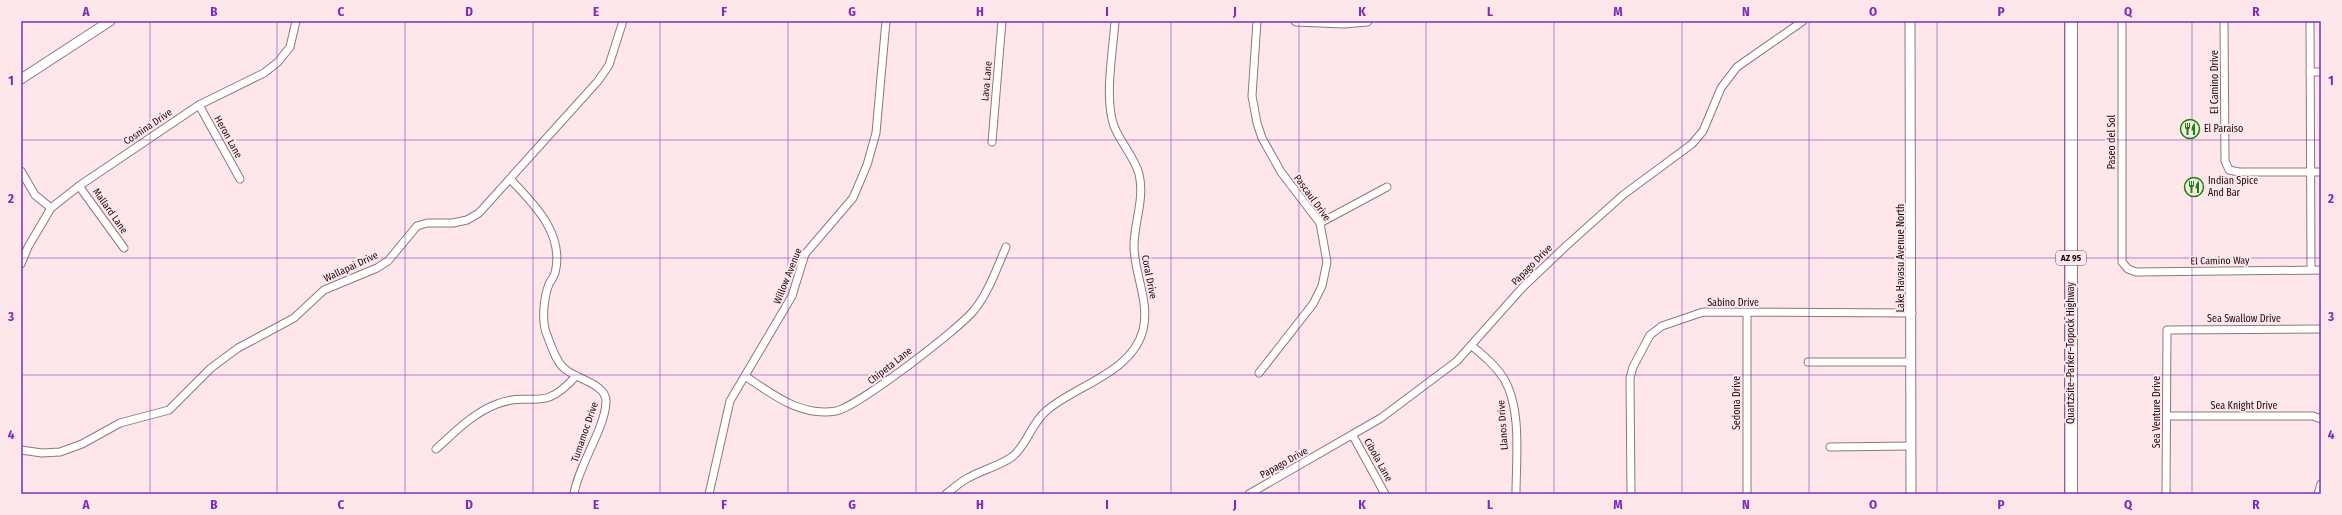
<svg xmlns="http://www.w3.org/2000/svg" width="2342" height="515" viewBox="0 0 2342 515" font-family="'Fira Sans Condensed',sans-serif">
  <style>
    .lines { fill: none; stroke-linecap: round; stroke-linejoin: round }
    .street-casing { stroke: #90777c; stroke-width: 9 }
    .secondary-casing { stroke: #90777c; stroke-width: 11 }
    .highway-casing { stroke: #90777c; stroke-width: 14 }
    .street { stroke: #fff; stroke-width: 7 }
    .secondary { stroke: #fff; stroke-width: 9 }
    .highway { stroke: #fff; stroke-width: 12 }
    .grid { fill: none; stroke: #7b2cbf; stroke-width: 1; stroke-opacity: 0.55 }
    .labels { text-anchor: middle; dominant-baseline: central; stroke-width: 4; stroke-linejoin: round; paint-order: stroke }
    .shield { fill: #fde7ea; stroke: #5b4e50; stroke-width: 1 }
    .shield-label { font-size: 9px; font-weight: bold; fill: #150c0e }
    .street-label { font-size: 10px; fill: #150c0e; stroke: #fde7ea }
    .poi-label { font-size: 10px; fill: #150c0e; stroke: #fde7ea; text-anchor: start }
    .neatline { fill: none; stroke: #7b2cbf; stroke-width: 1.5 }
    .grid-label { font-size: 13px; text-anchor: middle; font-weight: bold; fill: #7b2cbf }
  </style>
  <rect width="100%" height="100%" fill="#fde7ea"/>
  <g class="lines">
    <g class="street-casing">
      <g id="street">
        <polyline points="1257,21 1252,96 1257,123 1262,138 1281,172 1320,223 1327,262 1322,286 1313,304 1259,373"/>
        <polyline points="2122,21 2122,262 2128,269 2136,272 2321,270"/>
        <polyline points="2224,21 2225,161 2229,170 2239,172 2321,172"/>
        <polyline points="2310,21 2311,270"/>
        <polyline points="2310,72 2321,72"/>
        <polyline points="199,105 240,179"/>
        <polyline points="992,142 1002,21"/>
        <polyline points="21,171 35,195 51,208"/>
        <path d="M 510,179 C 534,204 565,234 555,273 C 554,277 551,280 549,284 C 544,297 541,321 547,335 C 551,345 556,362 565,369 C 576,379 607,384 606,402 C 605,429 578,466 574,494"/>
        <polyline points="79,186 124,248"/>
        <polyline points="1320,223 1387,187"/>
        <polyline points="21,264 28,247 51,208 79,186 199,105 264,73 278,62 290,47 296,21"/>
        <polyline points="1747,313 1747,494"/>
        <path d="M 1472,346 C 1484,356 1496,366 1504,379 C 1522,409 1516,460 1516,494"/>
        <polyline points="1808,362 1911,362"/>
        <path d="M 745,376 C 772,394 800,417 836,411 C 857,407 961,328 975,309 C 989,291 997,268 1006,247"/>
        <polyline points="2167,416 2313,416 2321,419"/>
        <polyline points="1353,436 1385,494"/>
        <polyline points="1830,447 1911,446"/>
        <path d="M 436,449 C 455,432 473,413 497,404 C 534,390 541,415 576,376"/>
        <polyline points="21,450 42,453 60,452 82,444 120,423 169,410 211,368 238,348 294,318 324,290 377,268 388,261 417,226 427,223 453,223 467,220 479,213 598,81 609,65 623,21"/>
        <polyline points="709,494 730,401 792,296 805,254 853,198 867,165 876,133 886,21"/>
        <path d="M 946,494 C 953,489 960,482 968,478 C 982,470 999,466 1012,457 C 1027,445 1031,424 1046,411 C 1076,385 1132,373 1143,330 C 1150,301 1134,274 1134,246 C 1134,222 1145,199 1139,174 C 1135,158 1120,142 1114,126 C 1104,98 1113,51 1115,21"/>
        <polyline points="1249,494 1381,418 1457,361 1522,288 1565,247 1623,195 1692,144 1703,131 1721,88 1737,67 1803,21"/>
        <polyline points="1631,494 1630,378 1633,367 1650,335 1662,326 1703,312 1912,313"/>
        <polyline points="2166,494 2167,330 2321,329"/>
        <polyline points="2318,494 2321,484"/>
      </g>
    </g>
    <g class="secondary-casing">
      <g id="secondary">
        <polyline points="1296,21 1344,23 1367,21"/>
        <polyline points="1910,21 1911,494"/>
        <polyline points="21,79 110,21"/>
      </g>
    </g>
    <g class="highway-casing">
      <polyline id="highway" points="2071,21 2071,494"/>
    </g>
    <use href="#street" class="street"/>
    <use href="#secondary" class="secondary"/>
    <use href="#highway" class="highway"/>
  </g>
  <path class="grid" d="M 150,21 L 150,494M 277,21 L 277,494M 405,21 L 405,494M 533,21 L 533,494M 660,21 L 660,494M 788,21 L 788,494M 916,21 L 916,494M 1043,21 L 1043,494M 1171,21 L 1171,494M 1299,21 L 1299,494M 1426,21 L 1426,494M 1554,21 L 1554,494M 1682,21 L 1682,494M 1809,21 L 1809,494M 1937,21 L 1937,494M 2065,21 L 2065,494M 2192,21 L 2192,494M 21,140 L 2321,140M 21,258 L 2321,258M 21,375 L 2321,375"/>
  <defs>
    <g id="restaurant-ring" transform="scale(1)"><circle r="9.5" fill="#fde7ea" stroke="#118809" stroke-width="1.5"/><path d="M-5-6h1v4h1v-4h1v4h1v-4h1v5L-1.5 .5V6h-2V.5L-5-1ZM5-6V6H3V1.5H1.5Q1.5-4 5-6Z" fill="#118809"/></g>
  </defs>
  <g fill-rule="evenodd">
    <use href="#restaurant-ring" x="2190" y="129"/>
    <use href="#restaurant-ring" x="2194" y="187"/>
  </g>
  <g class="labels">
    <rect class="shield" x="2056" y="251" width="30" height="14" rx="3"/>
    <g class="shield-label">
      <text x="2071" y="258">AZ 95</text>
    </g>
    <g class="street-label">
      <text transform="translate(987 81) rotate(-85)">Lava Lane</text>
      <text transform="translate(2215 82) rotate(-90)">El Camino Drive</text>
      <text transform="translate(148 127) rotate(-34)">Cosnina Drive</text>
      <text transform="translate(228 137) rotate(61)">Heron Lane</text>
      <text transform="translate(2112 142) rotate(-90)">Paseo del Sol</text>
      <text transform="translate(1312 198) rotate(54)">Pascaul Drive</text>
      <text transform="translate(110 211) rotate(55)">Mallard Lane</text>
      <text transform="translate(1901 258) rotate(-90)">Lake Havasu Avenue North</text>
      <text transform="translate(2220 261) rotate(-1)">El Camino Way</text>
      <text transform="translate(1532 265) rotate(-45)">Papago Drive</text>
      <text transform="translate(351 267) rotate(-25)">Wallapai Drive</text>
      <text transform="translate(788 276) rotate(-68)">Willow Avenue</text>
      <text transform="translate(1149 277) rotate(79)">Coral Drive</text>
      <text x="1733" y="303">Sabino Drive</text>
      <text x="2244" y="319">Sea Swallow Drive</text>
      <text transform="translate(2071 353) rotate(-90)">Quartzsite–Parker–Topock Highway</text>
      <text transform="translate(890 366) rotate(-38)">Chipeta Lane</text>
      <text transform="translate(1737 403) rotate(-90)">Sedona Drive</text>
      <text x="2244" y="406">Sea Knight Drive</text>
      <text transform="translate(2157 412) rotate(-90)">Sea Venture Drive</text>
      <text transform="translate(1503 425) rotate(-94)">Llanos Drive</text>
      <text transform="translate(585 432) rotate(-71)">Tumamoc Drive</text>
      <text transform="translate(1378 460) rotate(61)">Cibola Lane</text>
      <text transform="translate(1284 463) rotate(-29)">Papago Drive</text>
    </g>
    <g class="poi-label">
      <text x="2204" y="129">El Paraiso</text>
      <text x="2208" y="181">Indian Spice<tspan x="2208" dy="12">And Bar</tspan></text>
    </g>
  </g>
  <rect width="2342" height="515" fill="none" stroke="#fde7ea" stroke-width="44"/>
  <rect x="22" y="22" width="2298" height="471" class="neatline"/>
  <g class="grid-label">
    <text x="86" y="16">A</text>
    <text x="214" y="16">B</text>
    <text x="341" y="16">C</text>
    <text x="469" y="16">D</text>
    <text x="596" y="16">E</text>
    <text x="724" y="16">F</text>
    <text x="852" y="16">G</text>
    <text x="980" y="16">H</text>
    <text x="1107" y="16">I</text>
    <text x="1235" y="16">J</text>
    <text x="1362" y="16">K</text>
    <text x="1490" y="16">L</text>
    <text x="1618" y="16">M</text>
    <text x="1746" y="16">N</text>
    <text x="1873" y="16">O</text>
    <text x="2001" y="16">P</text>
    <text x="2128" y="16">Q</text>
    <text x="2256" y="16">R</text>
    <text x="11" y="85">1</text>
    <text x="2331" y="85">1</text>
    <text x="11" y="203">2</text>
    <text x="2331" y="203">2</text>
    <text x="11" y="321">3</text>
    <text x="2331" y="321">3</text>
    <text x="11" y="439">4</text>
    <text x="2331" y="439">4</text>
    <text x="86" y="509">A</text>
    <text x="214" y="509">B</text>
    <text x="341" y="509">C</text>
    <text x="469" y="509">D</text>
    <text x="596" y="509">E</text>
    <text x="724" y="509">F</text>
    <text x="852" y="509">G</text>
    <text x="980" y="509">H</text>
    <text x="1107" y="509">I</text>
    <text x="1235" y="509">J</text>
    <text x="1362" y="509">K</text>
    <text x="1490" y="509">L</text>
    <text x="1618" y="509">M</text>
    <text x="1746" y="509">N</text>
    <text x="1873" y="509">O</text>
    <text x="2001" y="509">P</text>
    <text x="2128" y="509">Q</text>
    <text x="2256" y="509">R</text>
  </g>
</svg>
